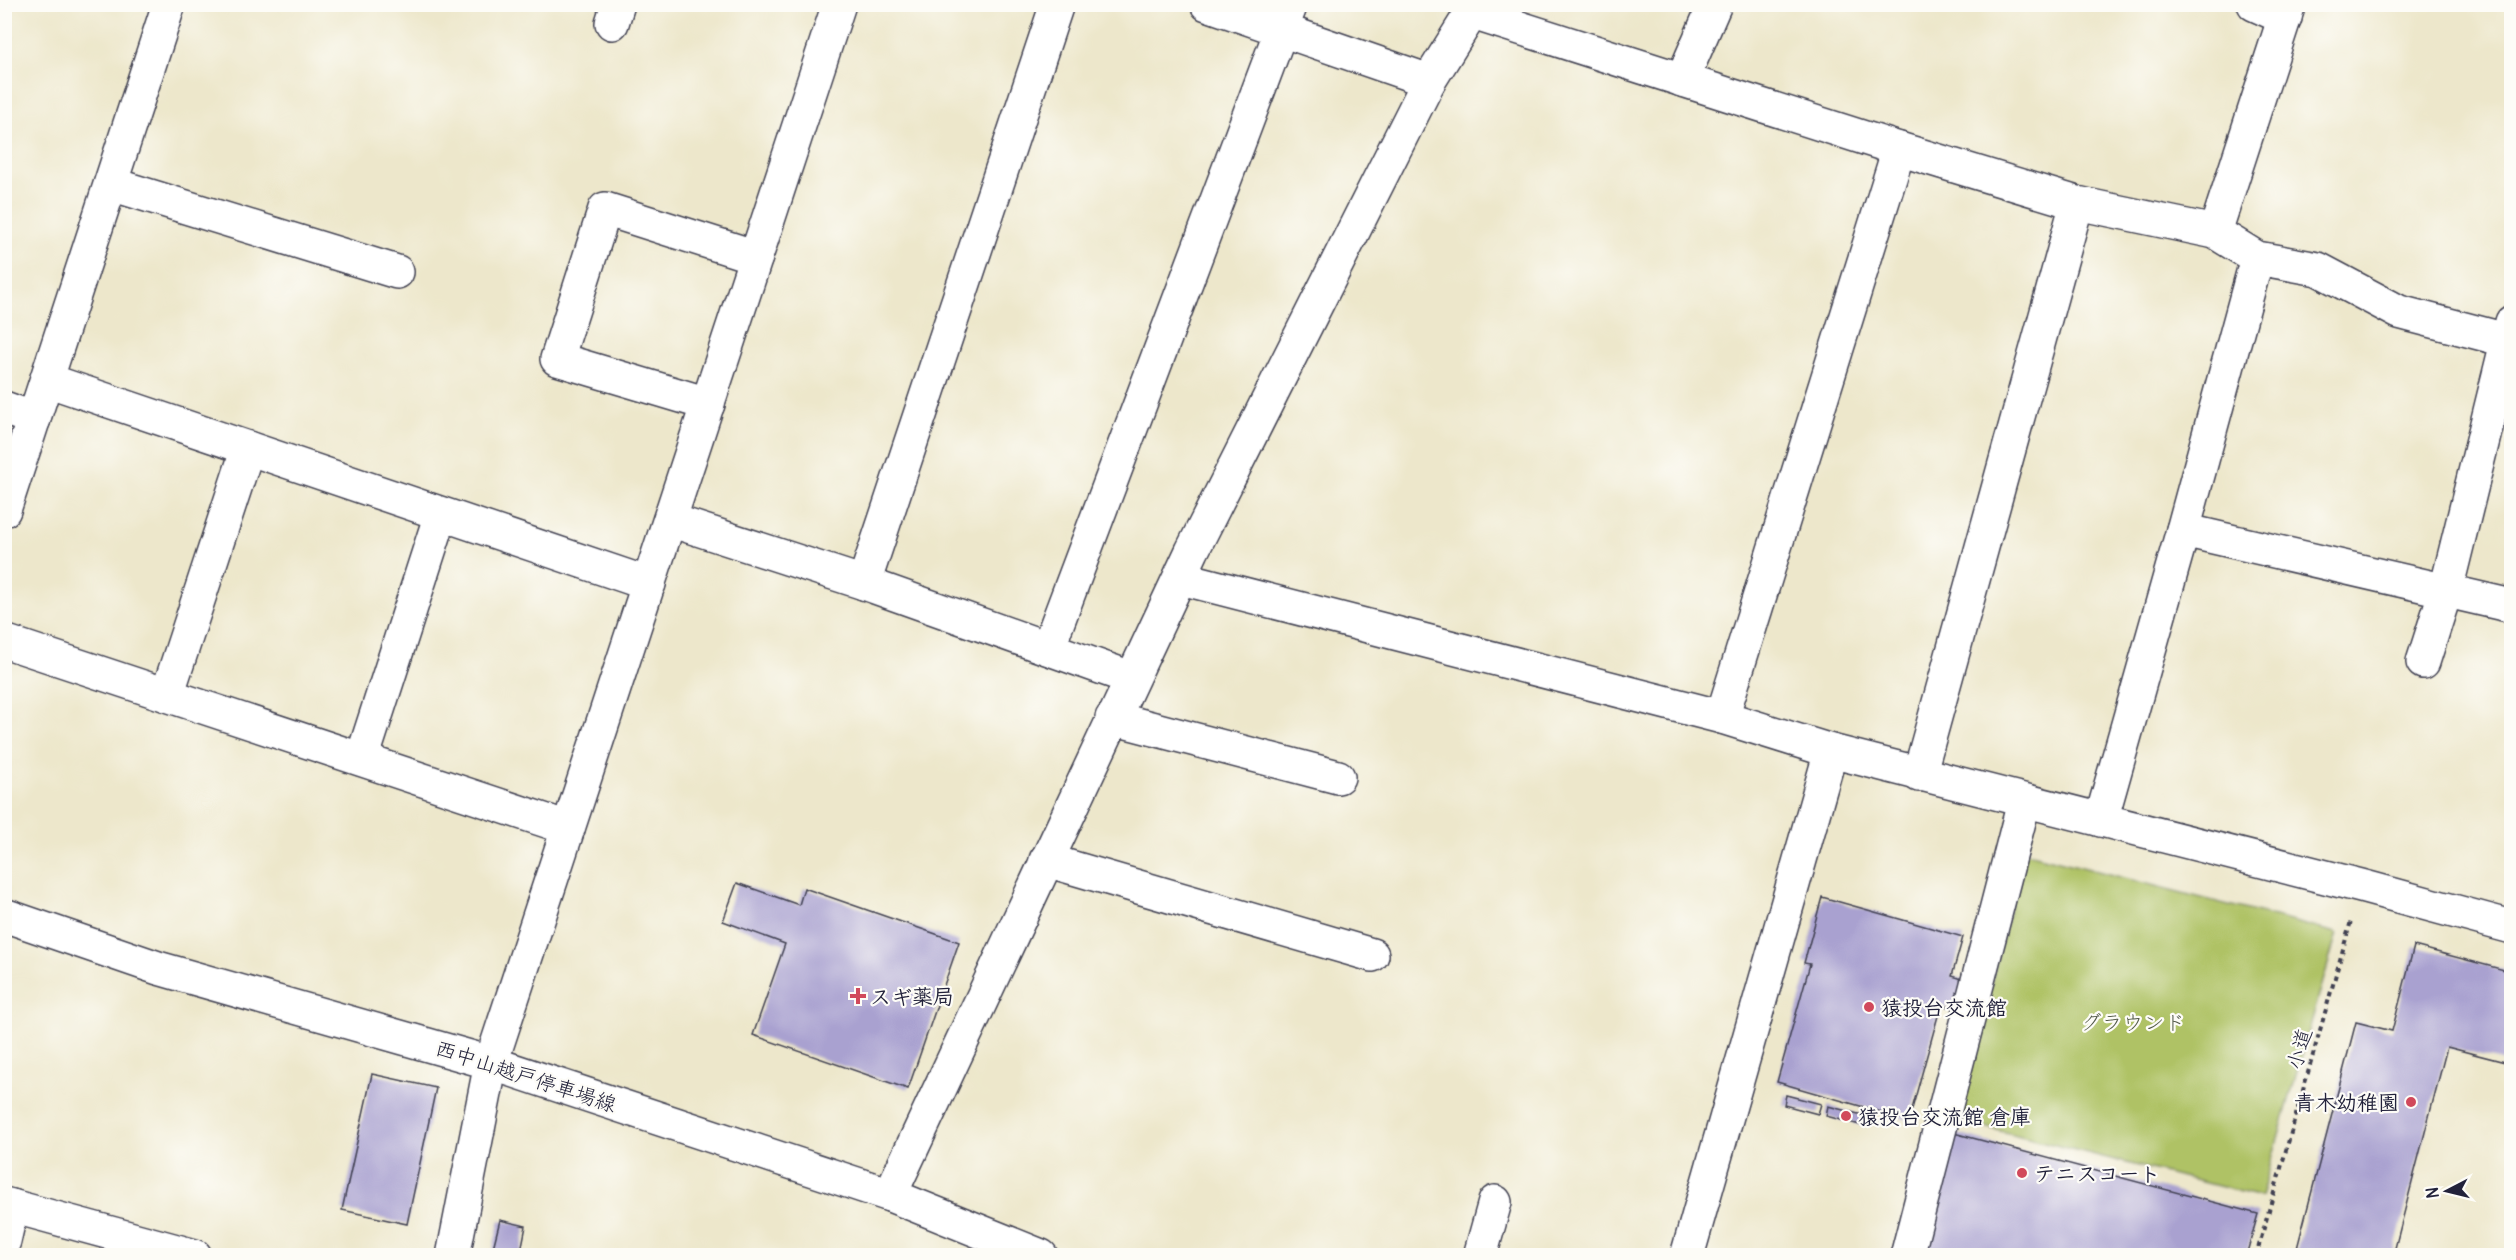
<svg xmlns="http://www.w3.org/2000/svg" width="2516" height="1260" viewBox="0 0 2516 1260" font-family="Delius,'Klee One',sans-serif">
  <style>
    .green { fill: #afc265; stroke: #687250; stroke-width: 1.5 }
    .building { fill: #a9a1d0 }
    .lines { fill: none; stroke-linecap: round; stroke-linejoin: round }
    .minor-casing { stroke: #404051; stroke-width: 36 }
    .major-casing { stroke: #404051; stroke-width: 36 }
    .path { stroke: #404051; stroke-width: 4; stroke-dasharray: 4.5 4.5; stroke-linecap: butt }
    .minor { stroke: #fff; stroke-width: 33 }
    .major { stroke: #fff; stroke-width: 33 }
    .poi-dot { fill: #d1495b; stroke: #fdfcf7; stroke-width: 2 }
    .labels { text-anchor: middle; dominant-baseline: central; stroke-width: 4.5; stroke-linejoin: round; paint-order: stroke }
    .poi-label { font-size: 21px; font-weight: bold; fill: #22223b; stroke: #fdfcf7; text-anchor: start }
    .park-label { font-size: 21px; fill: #535a4a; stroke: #fdfcf7 }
    .street-label { font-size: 21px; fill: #22223b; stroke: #fdfcf7 }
  </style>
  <rect width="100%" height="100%" fill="#fdfcf7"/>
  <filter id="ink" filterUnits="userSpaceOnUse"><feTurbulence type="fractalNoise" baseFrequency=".0167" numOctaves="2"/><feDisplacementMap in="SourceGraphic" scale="12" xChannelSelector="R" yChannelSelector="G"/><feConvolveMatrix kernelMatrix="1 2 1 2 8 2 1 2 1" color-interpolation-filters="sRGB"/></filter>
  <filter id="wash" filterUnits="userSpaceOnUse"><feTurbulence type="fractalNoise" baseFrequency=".008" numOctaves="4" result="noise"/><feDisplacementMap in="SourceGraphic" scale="24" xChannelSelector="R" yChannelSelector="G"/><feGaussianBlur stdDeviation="1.35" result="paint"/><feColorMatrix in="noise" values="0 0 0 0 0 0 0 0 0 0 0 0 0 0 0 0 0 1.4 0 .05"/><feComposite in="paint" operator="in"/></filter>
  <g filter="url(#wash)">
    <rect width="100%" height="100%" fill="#ede7cb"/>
    <polygon class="green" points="2024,852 2337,933 2261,1197 1957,1120"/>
    <g id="blocks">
      <g class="building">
        <polygon points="737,883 799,905 804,888 959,942 908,1089 753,1035 785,944 723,921"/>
        <polygon points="1822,897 1963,937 1952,976 1966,980 1958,1009 1941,1005 1909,1120 1777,1082 1810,964 1804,963"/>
        <polygon points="2414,946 2512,972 2512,1054 2509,1063 2447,1047 2393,1256 2295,1256 2356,1022 2392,1031"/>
        <polygon points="372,1074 436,1088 407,1224 342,1210"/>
        <polygon points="1786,1095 1821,1104 1818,1114 1784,1105"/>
        <polygon points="1828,1106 1866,1116 1864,1126 1826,1116"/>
        <polygon points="1950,1132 2258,1214 2246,1256 1920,1256"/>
        <polygon points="500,1220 526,1226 520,1256 492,1252"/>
      </g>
    </g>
  </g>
  <g filter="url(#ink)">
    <use href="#blocks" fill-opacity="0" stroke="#404051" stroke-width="1.5"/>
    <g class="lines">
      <g class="minor-casing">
        <g id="minor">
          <polyline points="1207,4 1429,81"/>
          <polyline points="2254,4 2285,18"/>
          <polyline points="1473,13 1899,149 2077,203 2215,232 2257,258 2318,269 2399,312 2506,340"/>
          <polyline points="612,23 618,4"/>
          <polyline points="1682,80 1715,4"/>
          <polyline points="111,184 397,272"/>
          <polyline points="2215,232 2289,4"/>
          <polyline points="47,380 649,584"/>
          <polyline points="708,404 557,359 605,209 756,257"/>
          <polyline points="4,408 34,419"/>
          <polyline points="4,510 169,4"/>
          <polyline points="670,520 864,583 1131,678"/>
          <polyline points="2183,530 2512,606"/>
          <polyline points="1181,578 1722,717 1831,751"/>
          <polyline points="864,583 1057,4"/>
          <polyline points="4,641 568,828"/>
          <polyline points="1048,648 1291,4"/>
          <polyline points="2423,662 2446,590 2512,322"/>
          <polyline points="167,695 248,448"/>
          <polyline points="1722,717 1899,149"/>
          <polyline points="1112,718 1338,777"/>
          <polyline points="362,759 441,514"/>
          <polyline points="1919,775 2077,203"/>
          <polyline points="2101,820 2183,530 2257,258"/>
          <polyline points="1046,860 1372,955"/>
          <polyline points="890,1195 1192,551 1429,81 1477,4"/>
          <polyline points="4,1204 195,1256"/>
          <polyline points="4,1241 12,1206"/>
          <polyline points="453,1256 491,1063 839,4"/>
          <polyline points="1480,1256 1495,1202"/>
          <polyline points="1687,1256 1831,751 2361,886 2512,927"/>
          <polyline points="1907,1256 2024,802"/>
        </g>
      </g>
      <g class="major-casing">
        <polyline id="major" points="4,915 158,968 491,1063 890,1195 1041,1256"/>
      </g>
      <polyline class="path" points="2256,1256 2351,921"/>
      <use href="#minor" class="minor"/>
      <use href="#major" class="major"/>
    </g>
  </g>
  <g class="poi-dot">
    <path d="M855 987h6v6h6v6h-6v6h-6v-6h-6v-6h6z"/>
    <circle cx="1869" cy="1007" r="6"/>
    <circle cx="2411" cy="1102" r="6"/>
    <circle cx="1846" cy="1116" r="6"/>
    <circle cx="2022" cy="1173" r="6"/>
  </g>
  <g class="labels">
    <g class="poi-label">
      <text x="870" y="996">スギ薬局</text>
      <text x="1881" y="1007">猿投台交流館</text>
      <text x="2399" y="1102" text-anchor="end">青木幼稚園</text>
      <text x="1858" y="1116">猿投台交流館 倉庫</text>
      <text x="2034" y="1173">テニスコート</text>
    </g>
    <g class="park-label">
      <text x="2133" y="1022">グラウンド</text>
    </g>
    <g class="street-label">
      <text transform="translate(2299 1049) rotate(-74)">小道</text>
      <text transform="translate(526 1076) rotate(18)">西中山越戸停車場線</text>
    </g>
  </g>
  <rect width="2516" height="1260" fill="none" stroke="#fdfcf7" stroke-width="24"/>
  <g transform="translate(2447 1191) rotate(263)" stroke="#fdfcf7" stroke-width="4.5" paint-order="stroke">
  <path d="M0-4.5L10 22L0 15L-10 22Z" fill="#22223b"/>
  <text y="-9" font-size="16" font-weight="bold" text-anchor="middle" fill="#22223b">N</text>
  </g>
</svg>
